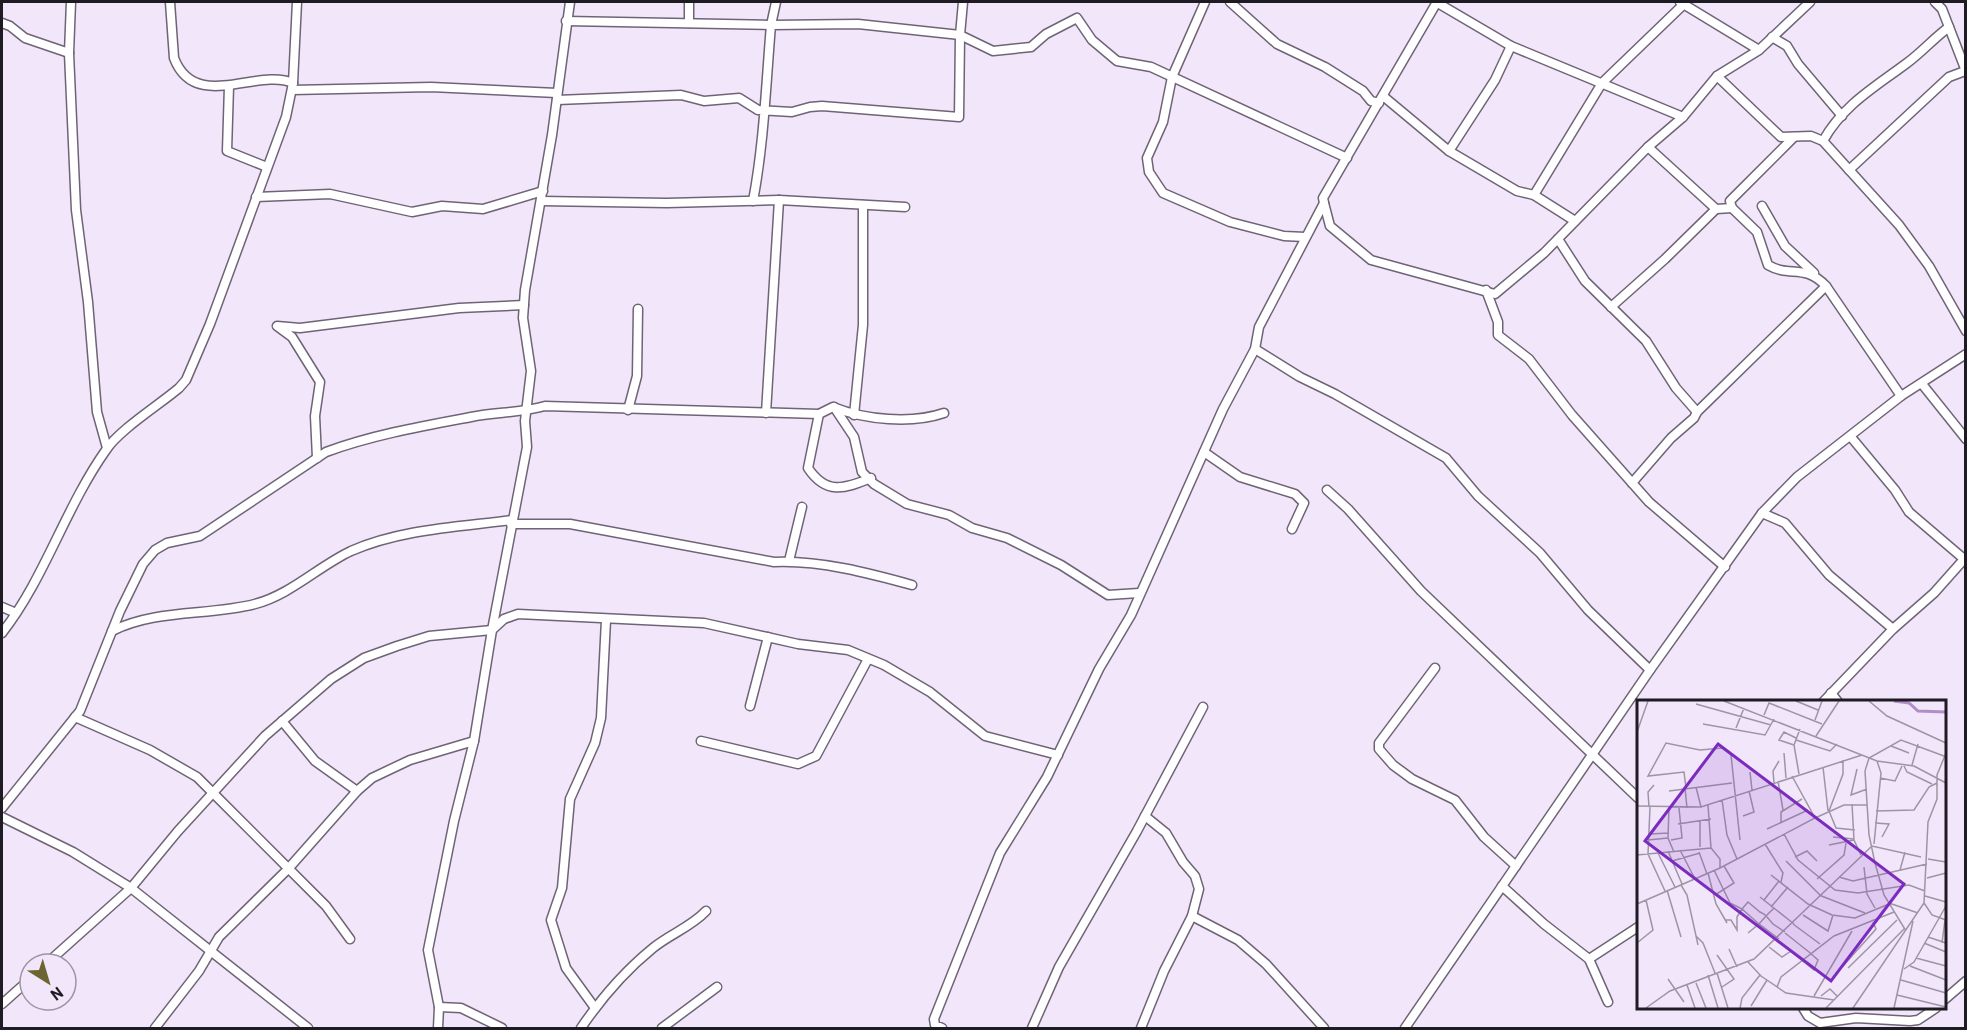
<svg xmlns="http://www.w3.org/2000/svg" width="1967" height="1030" viewBox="0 0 1967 1030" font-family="Barlow,sans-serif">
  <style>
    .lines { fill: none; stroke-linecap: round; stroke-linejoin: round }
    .minor-casing { stroke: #6f6476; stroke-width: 11 }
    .minor { stroke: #fff; stroke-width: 8 }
    .inset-river { fill: none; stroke: #b08ec7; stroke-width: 3 }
    .inset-road { fill: none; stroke: #9e95a4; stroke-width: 1.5 }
    .view { fill: #7b2cbf; fill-opacity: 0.15; stroke: #7b2cbf; stroke-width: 3 }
    .inset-edge { fill: none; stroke: #1f1b22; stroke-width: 3 }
  </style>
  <rect width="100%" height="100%" fill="#f2e6fb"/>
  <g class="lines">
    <g class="minor-casing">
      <g id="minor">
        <polyline points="71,2 69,53 76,210 88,302 97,412 107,448"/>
        <path d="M 170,2 L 174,58 C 195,113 258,67 293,83"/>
        <polyline points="963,2 960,35 993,51 1031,47 1046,34 1077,18 1092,40 1117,61 1151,67 1347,158"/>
        <polyline points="1205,2 1172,77 1163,122 1147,158 1149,172 1163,193 1230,222 1284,236 1305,237"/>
        <polyline points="1230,2 1277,44 1325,67 1363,91 1371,101 1379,103"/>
        <polyline points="1436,2 1511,46 1683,117"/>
        <polyline points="1680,2 1759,50"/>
        <polyline points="1935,2 1942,9 1966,71"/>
        <polyline points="566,21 771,25 776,2"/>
        <polyline points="2,23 10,26 25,38 69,53"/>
        <polyline points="689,23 689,2"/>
        <polyline points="1772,37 1787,46 1798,64 1842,116"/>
        <polyline points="1717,76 1781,137 1811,136 1823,141 1899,225 1929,266 1966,331"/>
        <polyline points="229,86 227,151 267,167"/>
        <polyline points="292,90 431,87 557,93"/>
        <polyline points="1383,96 1449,151 1517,191 1534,195 1575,221"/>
        <path d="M 557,100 L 681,95 L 704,101 L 739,98 L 758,110 L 792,112 L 810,107 L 822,106 L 959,117 L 960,35 L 858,24 L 771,25 C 766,84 764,143 753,201"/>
        <path d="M 1794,137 L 1730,201 L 1732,208 L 1757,232 L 1768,265 C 1790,278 1804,263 1826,286 L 1901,396"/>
        <path d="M 1823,141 C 1843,105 1875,87 1907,63 C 1922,52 1934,38 1949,27"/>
        <polyline points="1648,147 1716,209 1732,208"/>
        <polyline points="1449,151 1495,80 1511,46"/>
        <polyline points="1849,170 1949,77 1965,71"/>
        <polyline points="1534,195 1602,83 1684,4"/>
        <polyline points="256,197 330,194 412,212 442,206 483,209 543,191"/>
        <polyline points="541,201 667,203 779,200 905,207"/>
        <polyline points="1324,203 1330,226 1371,260 1495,294 1544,253 1648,147 1683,117 1717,76 1759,50 1810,2"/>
        <polyline points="1762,206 1785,246 1814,273"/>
        <polyline points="1558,239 1585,281 1646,341 1676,388 1697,412"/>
        <polyline points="1486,290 1498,322 1498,335 1529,359 1572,415 1649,502 1725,567"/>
        <polyline points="1611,307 1665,259 1716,209"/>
        <polyline points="1255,349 1300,377 1335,394 1446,458 1478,496 1540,553 1588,610 1650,670"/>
        <polyline points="1922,384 1966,439"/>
        <polyline points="834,407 854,437 862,472 874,484 907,504 949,515 972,528 1007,538 1061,565 1108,595 1139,593"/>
        <polyline points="628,410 637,376 638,309"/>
        <polyline points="766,413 779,200"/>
        <path d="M 819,414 L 808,468 C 826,495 844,489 871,478"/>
        <polyline points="854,415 863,325 863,205"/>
        <polyline points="1851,437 1895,490 1909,512 1964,559"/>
        <polyline points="1204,452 1240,477 1295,494 1304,503 1292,529"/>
        <polyline points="317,458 315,416 320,382 292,337 277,326 300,328 459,308 524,305"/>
        <polyline points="1632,483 1671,438 1694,418 1697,412 1826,286"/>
        <polyline points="1327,490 1348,509 1421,591 1638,798"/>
        <polyline points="1762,513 1785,523 1829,575 1893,629"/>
        <path d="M 511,524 L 570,524 L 774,562 C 819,560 869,573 912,585"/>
        <polyline points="789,561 802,507"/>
        <polyline points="2,607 16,613"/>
        <path d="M 112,631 C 156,609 208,616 255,604 C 290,595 319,566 351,551 C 401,529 459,527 512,520"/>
        <path d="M 2,633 C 45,578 65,508 106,450 C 119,430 159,405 179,388 L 186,380 L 210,324 L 286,117 L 293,83 L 297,2"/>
        <polyline points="1435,668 1379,743 1379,749 1393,765 1412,779 1455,800 1484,837 1516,866"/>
        <polyline points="1831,693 1838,702"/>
        <polyline points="1823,702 1893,629 1934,593 1966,557"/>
        <polyline points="750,706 768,637"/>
        <polyline points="75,717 150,750 197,777 326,906 350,939"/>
        <polyline points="282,721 315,761 357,791"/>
        <polyline points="701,741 798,764 816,756 868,659"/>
        <path d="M 2,808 L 80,711 L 120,611 L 143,564 L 155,550 L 167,543 L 200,536 L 326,452 C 372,435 423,426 471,417 C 496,412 520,413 545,406 L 819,414 L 833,407 C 865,420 912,424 944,413"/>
        <polyline points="2,817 73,852 131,888 308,1028"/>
        <polyline points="1502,886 1544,924 1589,959 1608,1002"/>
        <polyline points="1192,916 1238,940 1266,964 1324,1028"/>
        <polyline points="1589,959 1638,927"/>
        <polyline points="46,964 131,888 178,831 265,736 331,679 364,658 397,646 429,636 492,630 504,619 518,614 704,623 798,644 848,650 884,665 930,692 985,736 1058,755"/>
        <polyline points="1944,1000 1966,981"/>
        <polyline points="2,1004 30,979"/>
        <polyline points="439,1007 461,1008 502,1028"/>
        <polyline points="595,1008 566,968 551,920 562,888 570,799 595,743 601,718 606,620"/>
        <polyline points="1803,1008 1808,1016 1820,1023 1856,1018 1910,1021 1918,1020 1936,1008"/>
        <polyline points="155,1028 199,971 219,937 288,869 357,791 372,778 410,760 474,741"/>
        <polyline points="438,1028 439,1007 428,950 454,821 474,741 492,630 527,447 525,421 531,371 523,318 525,290 552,135 570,2"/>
        <path d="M 581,1028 C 600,1000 626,970 653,948 C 670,934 691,927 706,911"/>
        <polyline points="662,1028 717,987"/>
        <polyline points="942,1028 935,1025 934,1019 1000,853 1047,777 1099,669 1131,615 1223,409 1255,349 1259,327 1324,203 1323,198 1437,2"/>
        <polyline points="1032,1028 1059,967 1137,831 1203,707"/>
        <polyline points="1141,1028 1164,971 1192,916 1199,889 1195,876 1183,862 1166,833 1145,816"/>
        <polyline points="1405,1028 1650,670 1762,513 1797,477 1901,396 1966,354"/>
      </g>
    </g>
    <use href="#minor" class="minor"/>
  </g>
  <g transform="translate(1637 700)">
    <rect width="309" height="309" fill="#f2e6fb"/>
    <path class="inset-river" d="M 257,1 L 272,3 L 281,11 L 309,12"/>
    <path class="inset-road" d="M 87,1 L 240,61 L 277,66 L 309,83M 159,1 L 181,10M 232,1 L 250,16 L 309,43M 59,4 L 134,25M 127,15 L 132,3 L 185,24M 178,20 L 185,1M 66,24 L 128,35 L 137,19M 99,28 L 107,8M 0,32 L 11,1M 179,36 L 202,1M 159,40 L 193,51 L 200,44M 157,45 L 142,40 L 147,32 L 159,38M 254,46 L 272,53M 147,53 L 149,78M 206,60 L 206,74 L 192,111 L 199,128 L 218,130M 275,65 L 281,44M 267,66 L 270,72 L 295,84M 186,67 L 191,111M 220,69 L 214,95 L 230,89M 113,72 L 115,90M 162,74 L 157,45 L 163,29M 243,78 L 258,81 L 265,66M 141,81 L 146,110M 137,83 L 136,71 L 142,61M 59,87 L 64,107M 48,88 L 50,108M 49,88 L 47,72 L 11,76 L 29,43 L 63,50 L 85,48 L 94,55 L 103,140M 32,91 L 95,83M 85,100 L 90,135 L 100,159M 215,104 L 217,140 L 224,155M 71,105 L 74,148 L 83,159 L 83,168M 0,106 L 64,107 L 225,55M 12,107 L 11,92 L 17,85M 13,107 L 11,154 L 28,191M 32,107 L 31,138 L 37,152M 239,111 L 277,110 L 292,87 L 300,83M 106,116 L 117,112 L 112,91M 178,118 L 207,105 L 230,105M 63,121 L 63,147M 144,122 L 144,112 L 165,99M 238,123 L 252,124 L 245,137M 41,124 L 74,119M 130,129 L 171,110M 13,134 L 31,133M 147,134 L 161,160 L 198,190 L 221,193 L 272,185 L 288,191M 196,137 L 217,139M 11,140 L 31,138M 34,140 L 45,138 L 42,108M 128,144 L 146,173 L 144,182M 237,144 L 244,73 L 240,61M 192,145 L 217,140M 43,150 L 58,179M 31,151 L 45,184M 62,152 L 70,174M 21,153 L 38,187M 0,155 L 74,148M 158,157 L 170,151 L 180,161M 291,159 L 309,162M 35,161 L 63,153M 149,161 L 183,195M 227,167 L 230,194 L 238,208M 77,170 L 93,203 L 105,209 L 100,217 L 100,230 L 94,220 L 88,220M 263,170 L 268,152M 71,173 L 79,204 L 90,223M 134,175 L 171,204 L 195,215 L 218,218 L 252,204M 202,177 L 216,181 L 290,164M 290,178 L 309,173M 180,179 L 207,155 L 209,143M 44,185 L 50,195 L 61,245M 30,190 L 44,237M 78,195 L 97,183 L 87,166M 182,195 L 228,213M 288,196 L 309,202M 123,197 L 157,224M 127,200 L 142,181M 252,203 L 281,213M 287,203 L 295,215 L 309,220M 0,204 L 83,168 L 178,118 L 155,76M 134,207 L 151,187M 137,208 L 129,216 L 122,224 L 105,209 L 111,202 L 123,212 L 127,214 L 130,217 L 136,224 L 148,232M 166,215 L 191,231 L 196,215M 156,224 L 183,244M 269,231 L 247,195 L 238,163 L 232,135 L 228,71 L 232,58 L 264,40 L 307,56M 111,233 L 122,224 L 142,239M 148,233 L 172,252M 59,236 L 66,243 L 78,273M 291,237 L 309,243M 140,240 L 177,270 L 181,260 L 172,252M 0,243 L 16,230 L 9,200M 287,243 L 309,252M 305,243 L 308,220M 132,247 L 145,257 L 154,251M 92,249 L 100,267M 80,255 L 97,279 L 85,287M 279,258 L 309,266M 111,262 L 124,276 L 149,293 L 197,300M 206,266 L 239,229 L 236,222M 273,266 L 309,280M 211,268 L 260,220M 267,269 L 277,262 L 309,206M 80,273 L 91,308M 71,275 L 81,308M 31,279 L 47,302M 264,280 L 309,293M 59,283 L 69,308M 50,285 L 58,308M 140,287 L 144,277 L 197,236 L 257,212M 260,295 L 309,307M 177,296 L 215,231M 184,296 L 193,289 L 201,297M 114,306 L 130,280M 9,308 L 33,291 L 117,259 L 235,146 L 284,157M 103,308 L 105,298 L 123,275M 189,308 L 267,229M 216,308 L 287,203 L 291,122 L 300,99 L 300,75 L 309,53M 257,308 L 276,221"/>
    <path class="view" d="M 81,44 L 267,184 L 194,281 L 8,141 Z"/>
    <rect width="309" height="309" class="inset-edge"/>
  </g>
  <rect width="1967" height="1030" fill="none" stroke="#1f1b22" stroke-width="6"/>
  <g transform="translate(48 982) rotate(143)"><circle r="28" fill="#f2e6fb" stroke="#9e95a4" stroke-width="1.5"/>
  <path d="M0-4.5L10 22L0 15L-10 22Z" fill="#6c6531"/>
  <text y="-9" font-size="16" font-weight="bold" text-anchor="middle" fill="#1f1b22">N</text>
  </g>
</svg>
